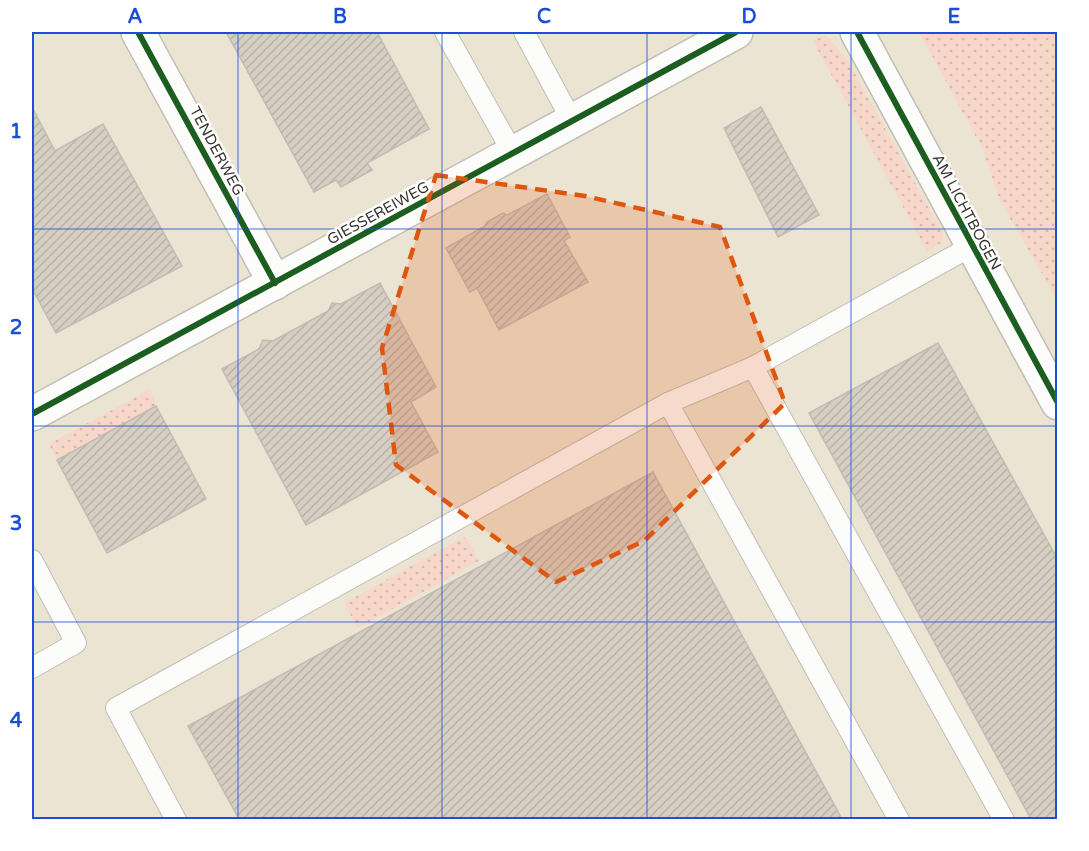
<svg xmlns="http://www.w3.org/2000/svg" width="1089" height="851" viewBox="0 0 1089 851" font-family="'Varela Round',sans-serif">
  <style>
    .built { fill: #ebe4d2 }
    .grass { fill: url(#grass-dots) }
    .building { fill: url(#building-hatch); stroke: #c0bbb5; stroke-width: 1.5 }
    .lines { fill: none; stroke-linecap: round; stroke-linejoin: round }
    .lane-casing { stroke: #c1beb6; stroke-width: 22 }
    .street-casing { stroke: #c1beb6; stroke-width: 36 }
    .lane { stroke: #fcfcfa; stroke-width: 20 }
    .street { stroke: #fcfcfa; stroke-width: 33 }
    .cycleway-casing { stroke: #fff; stroke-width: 10 }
    .cycleway { stroke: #1b5e20; stroke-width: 6 }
    .marked { fill: #df570e; fill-opacity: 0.2; stroke: #df570e; stroke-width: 4.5; stroke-dasharray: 12 8; stroke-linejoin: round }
    .grid { fill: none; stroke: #1d4ed8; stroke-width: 1.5; stroke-opacity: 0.55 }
    .labels { text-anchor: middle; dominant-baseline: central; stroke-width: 5; stroke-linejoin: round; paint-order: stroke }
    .street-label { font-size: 15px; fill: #36342d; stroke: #fff }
    .neatline { fill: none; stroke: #1d4ed8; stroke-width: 2 }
    .grid-label { font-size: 20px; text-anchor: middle; font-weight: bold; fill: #1d4ed8 }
  </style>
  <defs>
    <pattern id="grass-dots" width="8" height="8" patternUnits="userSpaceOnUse" patternTransform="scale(1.5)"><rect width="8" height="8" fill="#f6d7ca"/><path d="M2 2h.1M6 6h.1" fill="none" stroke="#d4b9ae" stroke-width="1.8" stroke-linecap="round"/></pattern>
    <pattern id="building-hatch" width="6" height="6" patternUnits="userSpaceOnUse" patternTransform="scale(1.5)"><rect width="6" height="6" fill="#d6cec3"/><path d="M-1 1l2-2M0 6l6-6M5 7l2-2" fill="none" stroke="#b8b2a8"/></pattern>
  </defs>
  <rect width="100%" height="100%" fill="#ede9e0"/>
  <polygon class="built" points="32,32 919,32 982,148 1000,201 1056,298 1057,295 1057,819 32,819"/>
  <g class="grass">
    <polygon points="919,32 1057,32 1058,295 1056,298 1000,201 982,148"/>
    <polygon points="824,35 830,39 848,61 943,234 943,242 927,251 813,41"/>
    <polygon points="149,390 157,405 57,460 49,444"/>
    <polygon points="464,537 467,539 479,561 358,628 345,605 344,603 346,602"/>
  </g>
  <g class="building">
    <polygon points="226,32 377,32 429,129 367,163 372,170 341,187 336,180 314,192"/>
    <polygon points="32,107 55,151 103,124 182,266 56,333 32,288"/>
    <polygon points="761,107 819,215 778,237 724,128"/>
    <polygon points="547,194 570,237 564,241 588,282 499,330 477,288 470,292 446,248 485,226 487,222 503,213 507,215"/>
    <polygon points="380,283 436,387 411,402 438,452 306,525 222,369 259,349 263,340 273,341 328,311 332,303 341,304"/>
    <polygon points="938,343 1058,560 1058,819 1031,819 809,413"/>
    <polygon points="156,406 206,499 107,553 57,460"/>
    <polygon points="653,472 842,819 239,819 188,726"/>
  </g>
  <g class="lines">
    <g class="lane-casing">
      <g id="lane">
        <polyline points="445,32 513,153"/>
        <polyline points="524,32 572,121"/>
        <polyline points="972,246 753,367 1004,820"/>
        <polyline points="668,403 753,367"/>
        <polyline points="32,560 76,643 32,668"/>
        <polyline points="176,820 116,708 668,403 899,820"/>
      </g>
    </g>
    <g class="street-casing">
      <g id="street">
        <polyline points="138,32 275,283"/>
        <polyline points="857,32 1058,403"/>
        <polyline points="32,414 736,32"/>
      </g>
    </g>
    <use href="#lane" class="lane"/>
    <use href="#street" class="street"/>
    <g class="cycleway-casing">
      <g id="cycleway">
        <polyline points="138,32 275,283"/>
        <polyline points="857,32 1058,403"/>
        <polyline points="32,414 736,32"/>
      </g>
    </g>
    <use href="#cycleway" class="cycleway"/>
  </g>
  <path class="marked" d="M 436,175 L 585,196 L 720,227 L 785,403 L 644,541 L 556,582 L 396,465 L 382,348 Z"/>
  <path class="grid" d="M 238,32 L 238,820M 442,32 L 442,820M 647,32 L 647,820M 851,32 L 851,820M 32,229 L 1058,229M 32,426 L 1058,426M 32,622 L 1058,622"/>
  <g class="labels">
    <g class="street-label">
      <text transform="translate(217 151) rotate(62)">TENDERWEG</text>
      <text transform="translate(967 212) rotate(62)">AM LICHTBOGEN</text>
      <text transform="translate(378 213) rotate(-29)">GIESSEREIWEG</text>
    </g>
  </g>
  <rect width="1089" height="851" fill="none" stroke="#ffffff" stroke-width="66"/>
  <rect x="33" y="33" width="1023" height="785" class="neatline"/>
  <g class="grid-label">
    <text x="135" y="23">A</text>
    <text x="340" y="23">B</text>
    <text x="544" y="23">C</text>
    <text x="749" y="23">D</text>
    <text x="954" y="23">E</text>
    <text x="16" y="138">1</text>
    <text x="16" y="334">2</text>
    <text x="16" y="530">3</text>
    <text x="16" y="727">4</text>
  </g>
</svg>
